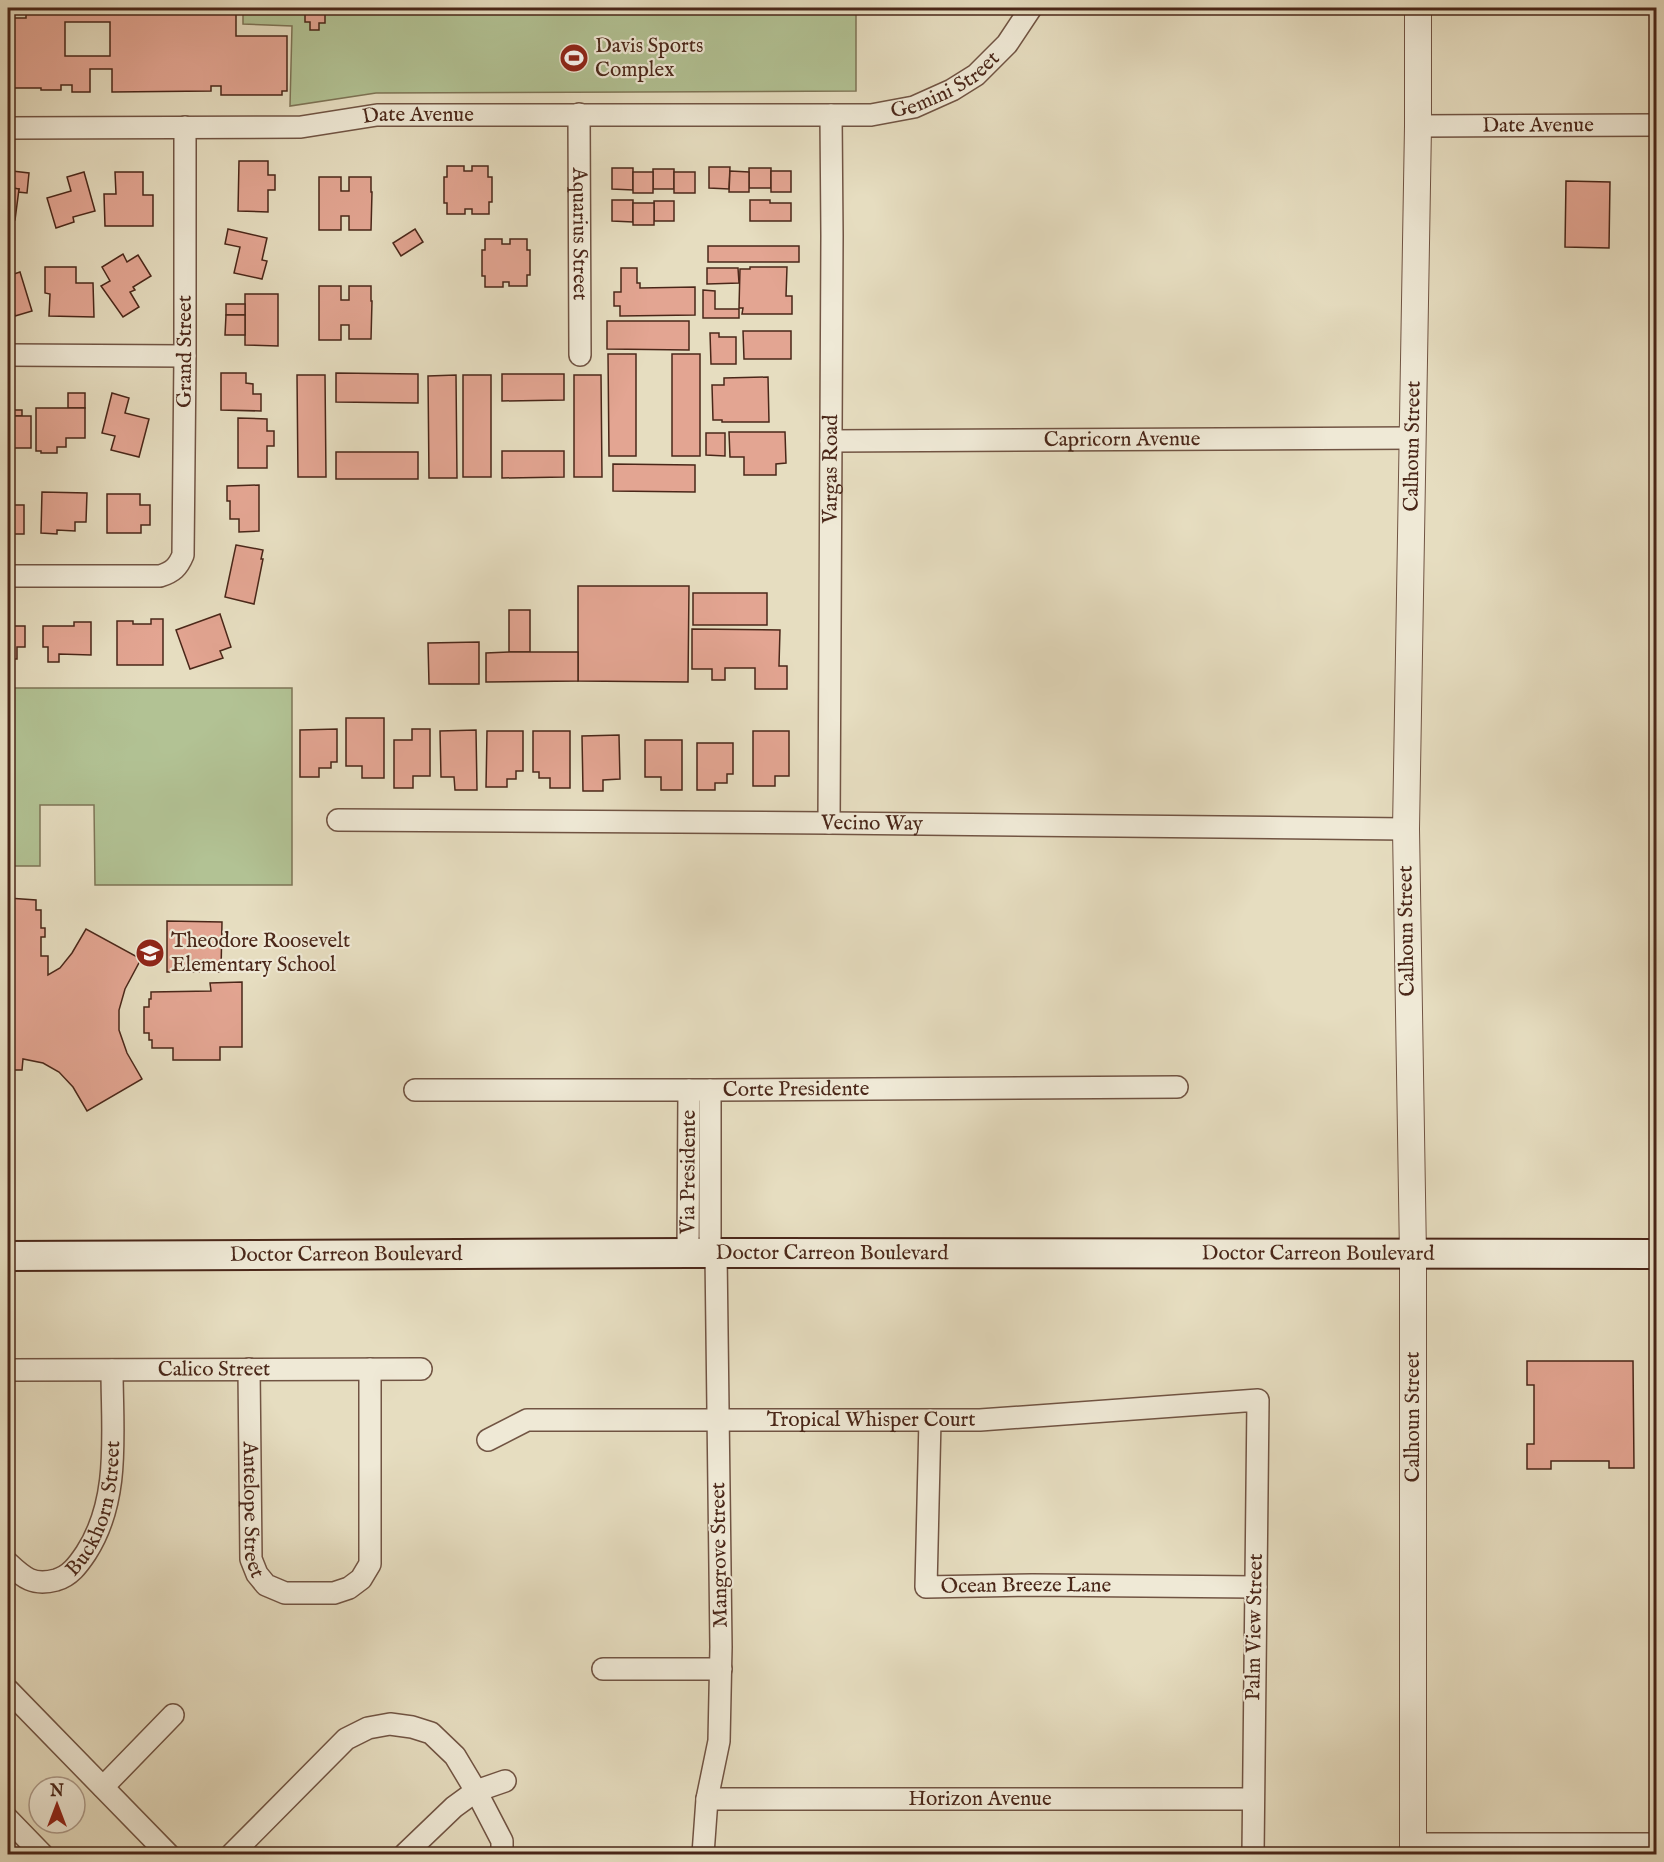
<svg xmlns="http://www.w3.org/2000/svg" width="1664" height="1862" viewBox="0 0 1664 1862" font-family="'IM FELL English',serif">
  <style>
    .green { fill: #b2c294; stroke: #7e7456; stroke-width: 1.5 }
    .building { fill: #e3a592; stroke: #4a2719; stroke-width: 1.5; fill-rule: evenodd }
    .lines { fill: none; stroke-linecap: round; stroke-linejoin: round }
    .minor-casing { stroke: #715443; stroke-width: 24 }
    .tertiary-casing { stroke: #715443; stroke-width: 28 }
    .secondary-casing { stroke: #4a2719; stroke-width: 32 }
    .minor { stroke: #efe9d6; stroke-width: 21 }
    .tertiary { stroke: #efe9d6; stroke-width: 26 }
    .secondary { stroke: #efe9d6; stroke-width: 28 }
    .labels { text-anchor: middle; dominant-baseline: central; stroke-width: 4.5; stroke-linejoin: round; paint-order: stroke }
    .poi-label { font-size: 21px; fill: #4a2719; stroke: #efe9d6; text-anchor: start }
    .street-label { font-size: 21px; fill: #4a2719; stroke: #efe9d6 }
  </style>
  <rect width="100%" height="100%" fill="#e6ddc0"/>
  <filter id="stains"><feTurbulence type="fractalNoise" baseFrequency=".00333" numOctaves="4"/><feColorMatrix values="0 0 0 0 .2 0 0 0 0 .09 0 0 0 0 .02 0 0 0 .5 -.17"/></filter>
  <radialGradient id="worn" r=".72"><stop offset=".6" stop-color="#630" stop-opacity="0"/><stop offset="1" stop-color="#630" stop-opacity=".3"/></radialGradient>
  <g class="green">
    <polygon points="243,8 856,8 856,91 376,93 290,106 292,26 243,24"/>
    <polygon points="8,688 292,688 292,885 95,885 94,805 40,805 40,866 8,866"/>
  </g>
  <g class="building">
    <path d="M 26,8 L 236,8 L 236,36 L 287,36 L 287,91 L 282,91 L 282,95 L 221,95 L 221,86 L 211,86 L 211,91 L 112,92 L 112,69 L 90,69 L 90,92 L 72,92 L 72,85 L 61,85 L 61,90 L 41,90 L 41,88 L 8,88 L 8,18 L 26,18 ZM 65,22 L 110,22 L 110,56 L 65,56 Z"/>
    <polygon points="305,8 325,8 325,23 319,23 319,30 310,30 310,22 305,22"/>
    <polygon points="239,161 268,161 268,175 275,175 275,190 268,190 268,212 238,211"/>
    <polygon points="447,166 464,166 464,171 472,171 472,166 488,166 488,177 492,177 492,202 489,202 489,214 472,214 472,209 465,209 465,214 447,214 447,203 444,203 444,177 447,177"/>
    <polygon points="709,167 730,167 729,189 709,188"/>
    <polygon points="612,168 633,168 633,190 612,189"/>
    <rect x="749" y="168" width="22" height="20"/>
    <rect x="653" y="169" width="21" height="20"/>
    <polygon points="12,171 29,173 27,193 18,192 19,189 10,188"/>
    <polygon points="730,171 749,172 749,192 729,192"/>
    <rect x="771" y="171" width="20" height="21"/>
    <polygon points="84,172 95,211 73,217 74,222 56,228 47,198 71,191 67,177"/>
    <polygon points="115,172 143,172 143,195 153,195 153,226 105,226 104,194 116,194"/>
    <rect x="633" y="172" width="20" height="21"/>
    <rect x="674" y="172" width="21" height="21"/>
    <polygon points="319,177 341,177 341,191 349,191 349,177 371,177 371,192 372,192 371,230 349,230 349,216 341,216 341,230 319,230"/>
    <polygon points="1566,181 1610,182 1609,248 1565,247"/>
    <polygon points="8,187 19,189 15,220 8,219"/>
    <polygon points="612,200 633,200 633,222 612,221"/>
    <polygon points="750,200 770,200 770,203 791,203 791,221 750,221"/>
    <rect x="654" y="201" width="20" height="20"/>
    <rect x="633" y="203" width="21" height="22"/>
    <polygon points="228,229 267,238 262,260 267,261 262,279 234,273 240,247 225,244"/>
    <polygon points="415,229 423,242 401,256 393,243"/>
    <polygon points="485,239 502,239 502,244 510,244 510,239 527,239 527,250 530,250 530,275 527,275 527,286 509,286 509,282 503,282 503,287 485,287 485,276 482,276 482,250 485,250"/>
    <rect x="708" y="246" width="91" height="16"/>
    <polygon points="123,254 127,262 138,255 151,276 133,287 135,290 130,292 139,307 123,317 101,286 110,281 102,267"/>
    <polygon points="45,267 76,267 76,283 93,283 94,317 49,316 50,294 45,293"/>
    <polygon points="750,267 787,267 786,296 792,296 792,314 742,314 743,308 739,308 740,269 750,269"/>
    <polygon points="621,268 637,268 637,283 640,283 640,288 695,287 695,315 620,316 620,306 614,306 614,292 621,292"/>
    <polygon points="707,268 738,268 739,283 707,284"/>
    <polygon points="20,272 32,311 15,316 11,301 8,302 8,276"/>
    <polygon points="319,286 341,286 341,300 349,300 349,286 371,286 371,301 372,301 371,339 349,339 349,325 341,325 341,340 319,340"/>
    <polygon points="703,290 715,291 715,309 739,309 739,318 703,318"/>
    <polygon points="245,294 278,294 278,346 245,345"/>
    <rect x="226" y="304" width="19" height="11"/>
    <polygon points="226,315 245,315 245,335 225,335"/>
    <polygon points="607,321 689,321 689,350 607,349"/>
    <polygon points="743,331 791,331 791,359 744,359"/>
    <polygon points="710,333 719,333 719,337 736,337 736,364 711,364"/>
    <polygon points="608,354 636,354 636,456 609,456"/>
    <rect x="672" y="354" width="28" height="102"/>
    <polygon points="221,373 246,373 246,383 253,384 253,394 261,394 261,411 221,410"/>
    <polygon points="336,373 418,374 418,403 336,402"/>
    <polygon points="502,374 564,374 564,400 502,401"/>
    <polygon points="297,375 325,375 326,477 298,477"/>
    <polygon points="456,375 457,478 429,478 428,376"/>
    <rect x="463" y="375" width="28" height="102"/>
    <polygon points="574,375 601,375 602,477 574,477"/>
    <polygon points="768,377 769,422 722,422 722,420 713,420 712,385 724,385 724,378"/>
    <polygon points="8,393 11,393 11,410 22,410 22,416 8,416"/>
    <rect x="68" y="393" width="17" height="15"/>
    <polygon points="112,393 129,398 125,413 149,419 139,457 111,450 115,436 102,433"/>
    <polygon points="36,408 85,408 85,438 66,438 66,447 57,447 57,453 41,453 41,451 36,451"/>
    <rect x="8" y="416" width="23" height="32"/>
    <polygon points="238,418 267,419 267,431 274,431 274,446 267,446 267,468 238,468"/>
    <polygon points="729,432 785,432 786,463 776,464 776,475 744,475 744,457 730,457"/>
    <polygon points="706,433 725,433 725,456 706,455"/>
    <polygon points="502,451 564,451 564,477 502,478"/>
    <rect x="336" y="452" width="82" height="27"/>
    <polygon points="613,464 695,465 695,492 613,491"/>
    <polygon points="259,485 259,531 239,532 239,519 230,519 230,501 227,501 227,486"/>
    <polygon points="42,492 87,493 86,522 75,522 75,531 57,530 57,534 41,533"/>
    <polygon points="107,494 140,494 140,505 150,505 150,525 141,525 141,533 107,533"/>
    <rect x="8" y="505" width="16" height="29"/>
    <polygon points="236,545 263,550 261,559 263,559 254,604 225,597"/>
    <polygon points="578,586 689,586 688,682 578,681"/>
    <rect x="693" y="593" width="74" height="32"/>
    <rect x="509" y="610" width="21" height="42"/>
    <polygon points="220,614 231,647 220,651 223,658 190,669 176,630"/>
    <polygon points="8,618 12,618 12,626 25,626 25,647 17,647 17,659 8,659"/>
    <polygon points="151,619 163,619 163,665 117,665 117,621 133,621 133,624 151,624"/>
    <polygon points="74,622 91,622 91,655 59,654 59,662 48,662 48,647 43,647 43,626 74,626"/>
    <polygon points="692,629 780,630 779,666 787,666 787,689 755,689 755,668 725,668 725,680 712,680 712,669 692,669"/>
    <polygon points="479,642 479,684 429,684 428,643"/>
    <polygon points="509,652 578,652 578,681 486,682 486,653"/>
    <polygon points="346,718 384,718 384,778 362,778 362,766 346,766"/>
    <polygon points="337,729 337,762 331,762 331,768 319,768 319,777 300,777 300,730"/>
    <polygon points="412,729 430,729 430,776 413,776 413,788 394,788 394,740 412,740"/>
    <polygon points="476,730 477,790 455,790 454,777 441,777 440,731"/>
    <polygon points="487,731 523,731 523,771 516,771 516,779 507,779 507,787 486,787"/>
    <polygon points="533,731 570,731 570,788 550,788 550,778 539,778 539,772 533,772"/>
    <polygon points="753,731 789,731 789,776 775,776 775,786 753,786"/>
    <polygon points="619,735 620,779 603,780 603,791 583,791 582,736"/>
    <polygon points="645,740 682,740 682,790 661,790 661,777 645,777"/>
    <polygon points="697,743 733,743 733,774 727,774 727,783 715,783 715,790 697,790"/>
    <polygon points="8,898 36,900 36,910 41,910 41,928 45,928 45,937 41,937 41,956 48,956 48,975 60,968 72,953 86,929 141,959 125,989 119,1010 119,1030 127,1053 142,1079 87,1111 73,1087 59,1072 43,1063 23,1059 22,1070 8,1070"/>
    <polygon points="167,921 222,922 221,972 167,972"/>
    <polygon points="242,982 242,1047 220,1047 220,1060 173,1060 173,1048 152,1048 152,1040 149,1040 149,1033 144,1033 144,1007 149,1007 149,999 151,999 151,992 211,991 210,983"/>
    <polygon points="1527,1361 1633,1361 1634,1468 1609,1468 1609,1461 1551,1461 1551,1469 1527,1469 1527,1444 1534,1444 1534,1385 1527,1385"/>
  </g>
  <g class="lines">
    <g class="minor-casing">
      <g id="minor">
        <path id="s1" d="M 579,114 L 580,355"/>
        <path id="s2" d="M 1418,126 L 1656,125"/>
        <path id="s3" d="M 8,128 L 301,127 L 377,115 L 871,115 L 914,107 L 952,90 L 976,75 L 1007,44 L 1031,8"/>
        <polyline points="8,355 185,356"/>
        <path id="s4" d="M 831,441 L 1413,438"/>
        <path id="s5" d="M 8,576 L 160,576 C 173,572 178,567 183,555 L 185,356 L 185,127"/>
        <path id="s6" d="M 338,820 L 829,823 L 1406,829"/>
        <path id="s7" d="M 829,823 L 832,236 L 831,115"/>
        <path id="s8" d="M 415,1090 L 710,1090 L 1177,1087"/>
        <polyline points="710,1090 710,1254"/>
        <path id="s9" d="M 688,1253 L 689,1090"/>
        <path id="s10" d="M 249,1369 L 251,1559 L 257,1574 L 266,1585 L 285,1593 L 334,1593 L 349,1588 L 361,1579 L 370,1564 L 370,1369"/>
        <path id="s11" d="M 8,1370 L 421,1369"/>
        <path id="s12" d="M 930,1420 L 926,1587 L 1032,1585 L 1256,1587"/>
        <path id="s13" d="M 488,1440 L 527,1420 L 980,1420 L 1258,1400 L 1253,1854"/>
        <path id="s14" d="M 8,1563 C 24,1578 33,1586 56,1580 C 70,1576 78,1565 86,1553 C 121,1499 112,1432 112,1370"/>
        <polyline points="603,1669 721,1669"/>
        <polyline points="8,1690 168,1854"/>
        <polyline points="103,1787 173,1715"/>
        <path id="s15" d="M 707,1799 L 1253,1799"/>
        <polyline points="8,1819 42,1854"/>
        <polyline points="1413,1844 1656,1844"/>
        <polyline points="232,1854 346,1739 368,1728 390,1724 412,1727 431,1733 455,1756 476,1791 502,1841 502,1854"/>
        <polyline points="405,1854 454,1807 476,1791 505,1781"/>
        <polyline points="703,1854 707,1799 719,1741 721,1647 716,1253"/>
      </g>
    </g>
    <g class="tertiary-casing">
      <g id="tertiary">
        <path id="s16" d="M 1413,1854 L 1413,1255 L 1406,829 L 1418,126 L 1418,8"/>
      </g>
    </g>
    <g class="secondary-casing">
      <g id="secondary">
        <path id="s17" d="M 8,1256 L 688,1253 L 1656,1254"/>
      </g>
    </g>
    <use href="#minor" class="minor"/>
    <use href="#tertiary" class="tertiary"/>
    <use href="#secondary" class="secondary"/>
  </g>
  <defs>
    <g id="stadium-disc" transform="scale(1.5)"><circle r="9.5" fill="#8f2418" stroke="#efe9d6"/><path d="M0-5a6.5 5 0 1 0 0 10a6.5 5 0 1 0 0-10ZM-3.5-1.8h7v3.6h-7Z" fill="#fff"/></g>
    <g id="school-disc" transform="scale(1.5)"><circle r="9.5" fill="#8f2418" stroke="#efe9d6"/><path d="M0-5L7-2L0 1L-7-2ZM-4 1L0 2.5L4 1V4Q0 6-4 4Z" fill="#fff"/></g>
  </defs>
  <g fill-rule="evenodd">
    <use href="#stadium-disc" x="574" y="58"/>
    <use href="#school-disc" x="150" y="953"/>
  </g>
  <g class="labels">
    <g class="poi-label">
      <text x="595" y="46">Davis Sports<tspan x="595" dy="24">Complex</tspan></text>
      <text x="171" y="941">Theodore Roosevelt<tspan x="171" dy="24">Elementary School</tspan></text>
    </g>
    <g class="street-label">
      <text stroke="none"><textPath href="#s3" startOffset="945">Gemini Street</textPath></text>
      <text stroke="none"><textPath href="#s3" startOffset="411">Date Avenue</textPath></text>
      <text stroke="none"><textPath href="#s2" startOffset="120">Date Avenue</textPath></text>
      <text stroke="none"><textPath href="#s1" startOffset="120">Aquarius Street</textPath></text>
      <text stroke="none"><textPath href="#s5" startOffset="388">Grand Street</textPath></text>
      <text stroke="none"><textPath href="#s4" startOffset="291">Capricorn Avenue</textPath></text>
      <text stroke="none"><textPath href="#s16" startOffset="1408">Calhoun Street</textPath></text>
      <text stroke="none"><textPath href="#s7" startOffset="354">Vargas Road</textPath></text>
      <text stroke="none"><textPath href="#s6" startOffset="534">Vecino Way</textPath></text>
      <text transform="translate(1407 931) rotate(-91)">Calhoun Street</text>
      <text stroke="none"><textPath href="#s8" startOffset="381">Corte Presidente</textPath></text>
      <text stroke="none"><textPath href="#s9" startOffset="81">Via Presidente</textPath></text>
      <text stroke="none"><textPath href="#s17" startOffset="824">Doctor Carreon Boulevard</textPath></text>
      <text stroke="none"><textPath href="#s17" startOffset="1310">Doctor Carreon Boulevard</textPath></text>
      <text stroke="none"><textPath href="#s17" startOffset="338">Doctor Carreon Boulevard</textPath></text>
      <text stroke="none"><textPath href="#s11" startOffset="206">Calico Street</textPath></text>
      <text transform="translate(1413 1417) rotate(-90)">Calhoun Street</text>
      <text stroke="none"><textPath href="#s13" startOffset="388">Tropical Whisper Court</textPath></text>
      <text stroke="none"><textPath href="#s14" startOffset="141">Buckhorn Street</textPath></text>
      <text stroke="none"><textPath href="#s10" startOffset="141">Antelope Street</textPath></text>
      <text transform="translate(720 1555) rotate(-91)">Mangrove Street</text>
      <text stroke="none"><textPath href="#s12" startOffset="267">Ocean Breeze Lane</textPath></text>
      <text transform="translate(1255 1627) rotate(-89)">Palm View Street</text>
      <text stroke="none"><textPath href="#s15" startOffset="273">Horizon Avenue</textPath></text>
    </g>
  </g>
  <rect width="1664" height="1862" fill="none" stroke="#e6ddc0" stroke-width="30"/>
  <rect x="9" y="9" width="1646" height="1844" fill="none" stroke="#4a2719" stroke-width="3"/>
  <rect x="15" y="15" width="1634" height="1832" fill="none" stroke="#4a2719" stroke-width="1.5"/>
  <g transform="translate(57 1805)"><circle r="28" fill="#efe9d6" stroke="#ad9b8a" stroke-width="1.5"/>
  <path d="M0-4.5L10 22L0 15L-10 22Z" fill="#8f2418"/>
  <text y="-9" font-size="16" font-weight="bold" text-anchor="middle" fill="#4a2719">N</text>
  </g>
  <rect width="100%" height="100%" filter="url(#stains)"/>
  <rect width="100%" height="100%" fill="url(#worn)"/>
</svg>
